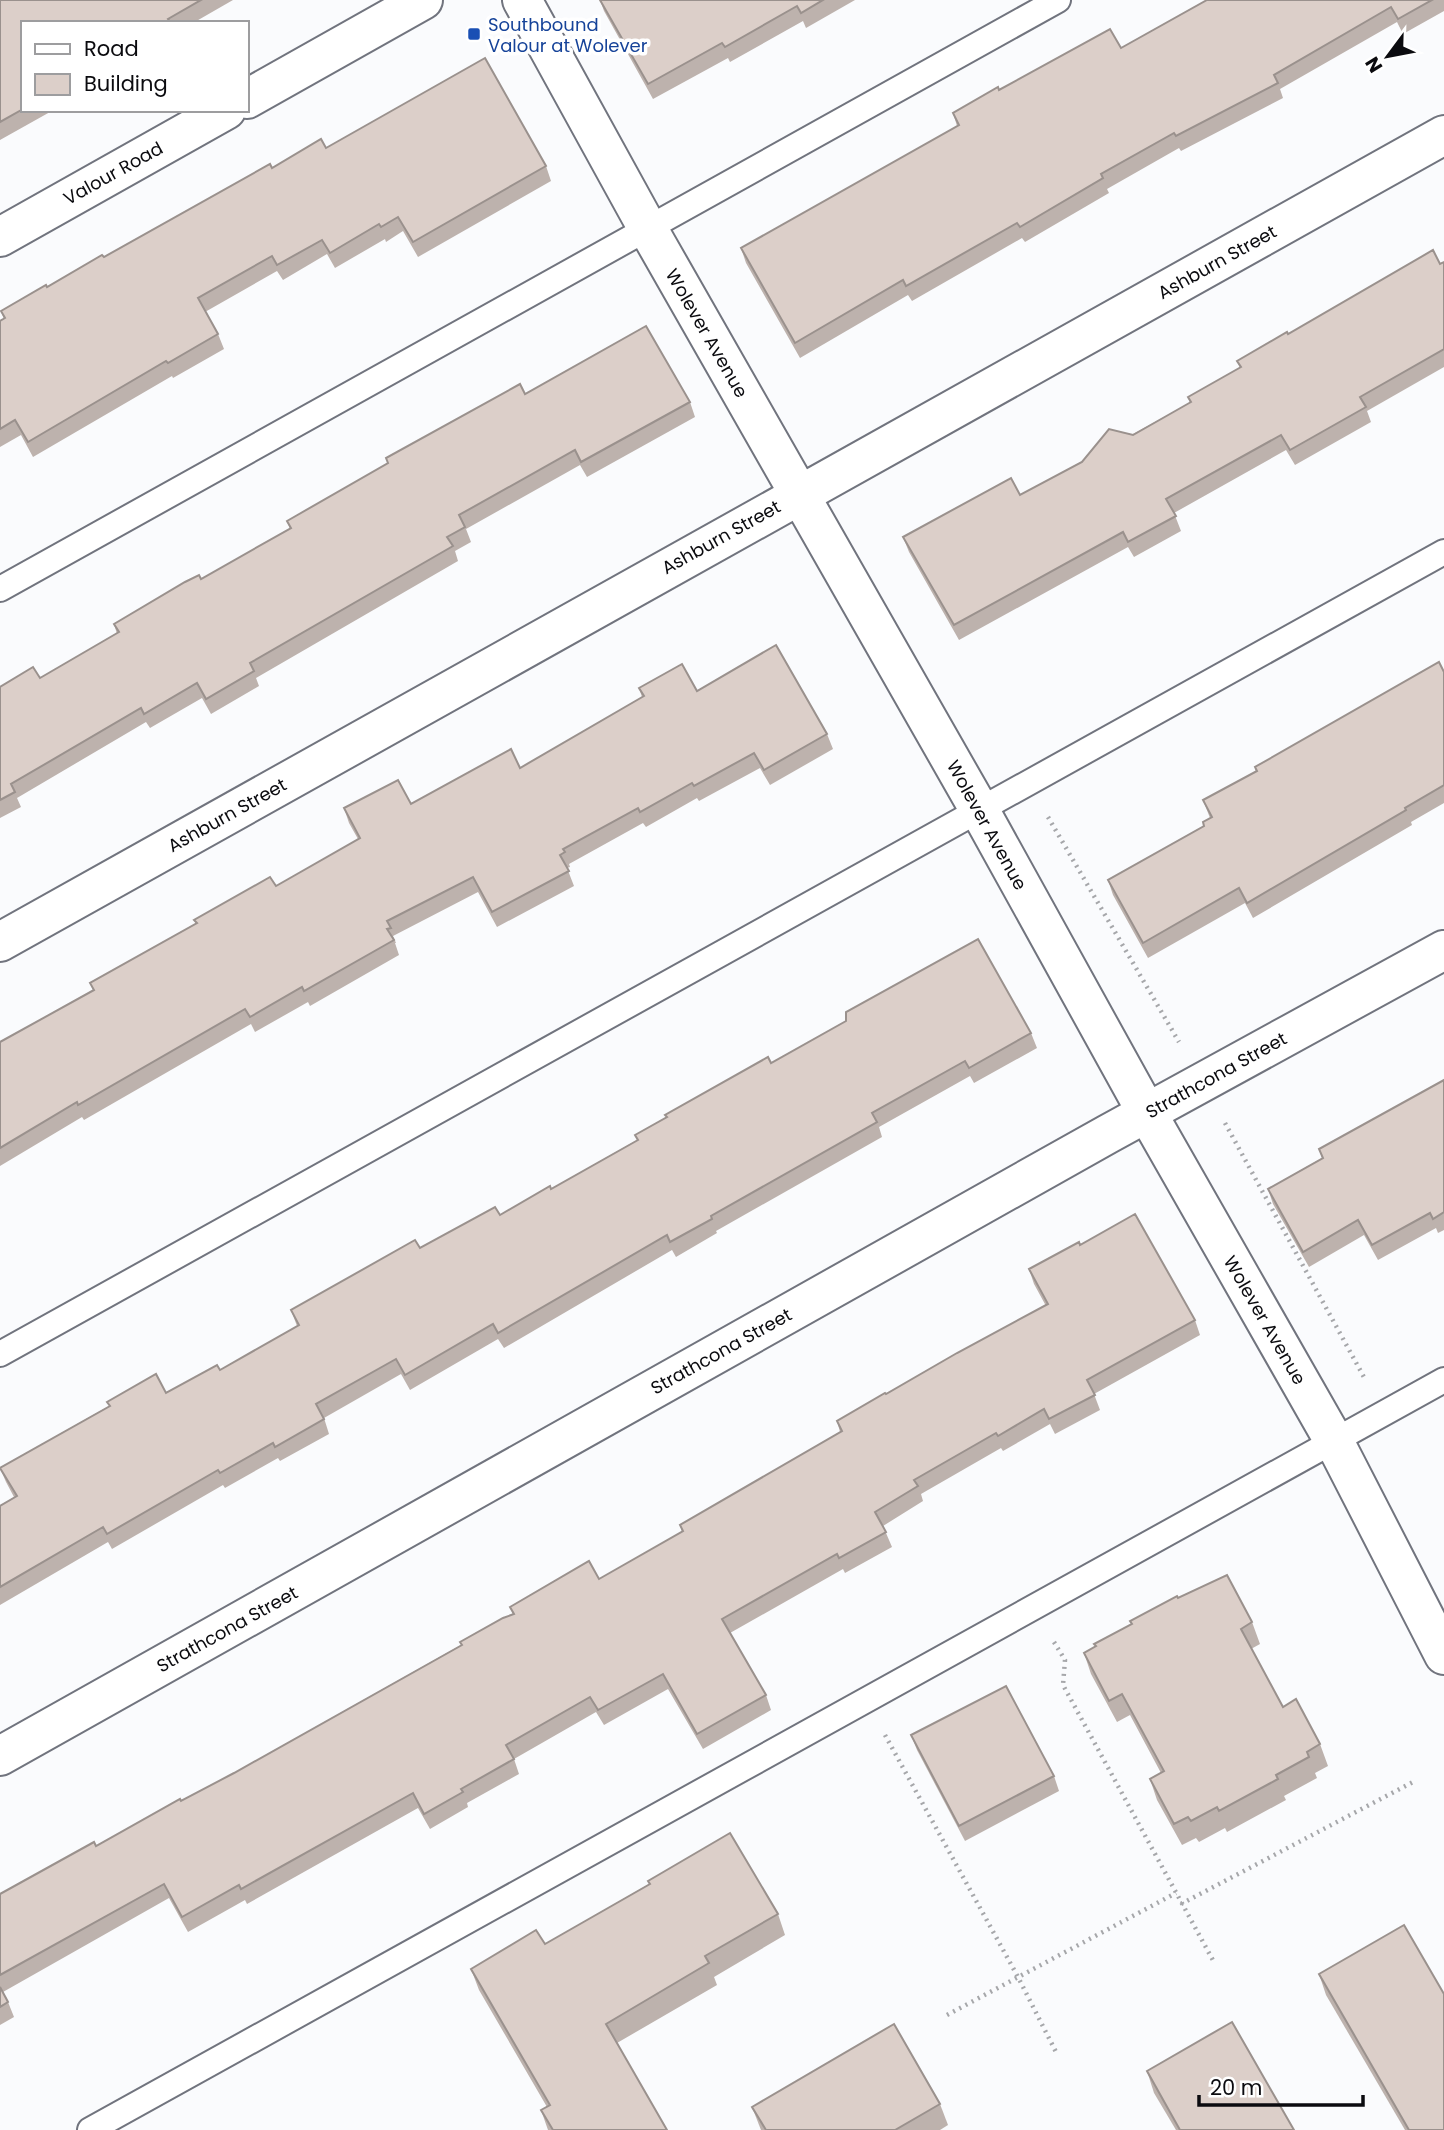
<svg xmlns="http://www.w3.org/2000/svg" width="1444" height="2130" viewBox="0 0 1444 2130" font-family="Poppins,sans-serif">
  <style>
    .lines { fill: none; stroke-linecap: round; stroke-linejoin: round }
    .service-casing { stroke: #71747e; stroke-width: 28 }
    .minor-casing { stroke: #71747e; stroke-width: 42 }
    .path { stroke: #a6a7aa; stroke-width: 4.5; stroke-dasharray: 2 5; stroke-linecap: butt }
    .service { stroke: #fff; stroke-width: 24 }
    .minor { stroke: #fff; stroke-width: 38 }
    .wall { fill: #bdb2ad }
    .building { fill: #dccfc9; stroke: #9a918d; stroke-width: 2 }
    .transit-dot { fill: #1a4fb4; stroke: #fff; stroke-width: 2.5 }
    .labels { text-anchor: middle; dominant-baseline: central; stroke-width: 7; stroke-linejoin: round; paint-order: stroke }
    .transit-label { font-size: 18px; fill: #164399; stroke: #fff; text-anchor: start }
    .street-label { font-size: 18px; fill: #0b0b0f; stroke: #fff }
  </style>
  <rect width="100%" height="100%" fill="#fafbfd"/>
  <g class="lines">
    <g class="service-casing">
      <g id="service">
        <polyline points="0,589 1058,0"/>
        <polyline points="0,1354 1444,552"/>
        <polyline points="90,2130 1444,1380"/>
      </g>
    </g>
    <g class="minor-casing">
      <g id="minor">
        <polyline points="522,0 648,229 980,811 1147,1113 1334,1441 1444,1655"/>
        <polyline points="247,99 423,0"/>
        <polyline points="0,237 226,110"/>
        <polyline points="0,942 1444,135"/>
        <polyline points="0,1756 1108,1134 1444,950"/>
      </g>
    </g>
    <g class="path">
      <polyline points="1048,817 1179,1042"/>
      <polyline points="1225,1123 1365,1379"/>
      <polyline points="1054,1642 1065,1660 1063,1685 1215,1964"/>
      <polyline points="885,1735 1018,1977 1056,2052"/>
      <polyline points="1181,1904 1413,1782"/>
      <polyline points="947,2015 1176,1893"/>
    </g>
    <use href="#service" class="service"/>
    <use href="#minor" class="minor"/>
  </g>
  <g class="wall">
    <polygon points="0,0 233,0 193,23 23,23 23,110 49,110 50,112 0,140"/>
    <polygon points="600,0 855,0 806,28 803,21 730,62 728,58 653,99 604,11"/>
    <polygon points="1207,0 1444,0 1444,11 1403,34 1397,22 1280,89 1283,98 1181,151 1179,148 1107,189 1109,193 1025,242 1022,238 912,301 908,295 800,358 746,263 741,248 957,126 953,113 999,90 1121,48"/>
    <polygon points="326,148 546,166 551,181 418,257 403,231 386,242 385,239 335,268 327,254 283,280 277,271 205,312 218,334 224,349 173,378 172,376 33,457 21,435 0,447 0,321 4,319 1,311 104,257 272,168"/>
    <polygon points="1444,262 1444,367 1367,411 1371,422 1295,465 1286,450 1174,513 1181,531 1134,557 1128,547 959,640 909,552 903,537 1020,495 1190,403 1188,397 1240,368 1237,361 1288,334"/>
    <polygon points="525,394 690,402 695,417 587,477 580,465 466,529 471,542 455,551 458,561 256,678 259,686 211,714 202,698 150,728 146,722 17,798 21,807 0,818 0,687 40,678 117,634 114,624 201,579 290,529 287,521 388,463 386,458"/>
    <polygon points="1444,672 1444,803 1411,822 1412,825 1253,918 1245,903 1148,958 1113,895 1108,880 1204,826 1210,818 1203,800 1256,771 1255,767"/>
    <polygon points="639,688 697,691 827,734 833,749 770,785 760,768 699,801 697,798 646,827 643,823 569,864 570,867 567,868 574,886 497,927 478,892 393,936 396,943 395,943 399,955 310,1006 308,1002 255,1032 251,1024 84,1120 82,1117 0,1166 0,1042 93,990 90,983 196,924 194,920 276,886 358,839 349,823 344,808 411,804 520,768 642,697"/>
    <polygon points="1031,1033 1037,1048 974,1083 970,1076 879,1127 882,1137 716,1231 717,1233 676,1257 672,1250 504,1348 498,1339 410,1390 401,1374 324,1418 329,1434 280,1461 278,1458 225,1488 223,1485 112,1549 108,1542 0,1605 0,1506 14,1497 6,1482 0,1468 109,1406 107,1402 166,1393 220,1370 297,1326 291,1310 420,1248 500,1215 551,1189 637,1140 635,1135 771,1063"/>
    <polygon points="1444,1080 1444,1230 1438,1233 1436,1228 1378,1260 1364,1235 1309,1267 1273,1204 1268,1189 1322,1158 1319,1149"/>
    <polygon points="1080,1245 1195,1320 1200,1335 1094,1394 1100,1410 1055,1434 1050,1424 1003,1451 1001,1448 921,1494 923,1501 883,1526 892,1547 845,1573 843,1569 730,1633 766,1695 771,1710 703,1749 668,1689 604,1725 596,1712 514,1759 519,1774 467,1803 468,1807 430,1829 418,1808 247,1904 245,1900 188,1932 169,1898 3,1992 8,2002 14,2017 0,2025 0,1894 96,1846 234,1773 461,1645 513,1614 510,1607 599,1579 682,1532 680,1525 840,1432 837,1421 1046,1306 1034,1284 1029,1269"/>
    <polygon points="1178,1598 1252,1622 1260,1644 1251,1649 1283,1707 1320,1744 1328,1766 1315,1773 1317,1778 1284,1796 1286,1800 1227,1832 1225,1828 1199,1842 1196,1838 1182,1845 1157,1800 1150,1779 1161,1773 1130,1715 1117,1722 1091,1674 1084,1653"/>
    <polygon points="911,1735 1054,1776 1059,1791 965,1841 917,1750"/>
    <polygon points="648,1881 778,1914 785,1935 714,1977 717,1985 617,2043 667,2130 548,2130 541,2110 547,2107 479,1990 471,1969 545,1944 649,1884"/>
    <polygon points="1319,1974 1444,2130 1405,2130 1326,1995"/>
    <polygon points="1147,2071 1294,2130 1176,2130 1154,2093"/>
    <polygon points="940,2104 948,2125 940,2130 761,2130 752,2107"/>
  </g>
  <g class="building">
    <polygon points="0,0 201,0 168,19 171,23 23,23 23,109 0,122"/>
    <polygon points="600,0 823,0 801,13 797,6 725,47 722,43 648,84"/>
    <polygon points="1207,0 1432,0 1398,19 1391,7 1274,75 1278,83 1176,136 1174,133 1101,174 1103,178 1020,227 1017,223 906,286 903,280 795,343 741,248 959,125 953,113 998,87 999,90 1110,29 1121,48"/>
    <polygon points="485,58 546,166 413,242 398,217 381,227 379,224 330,253 322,240 277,265 272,256 198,298 218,334 168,363 166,361 28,442 15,420 0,429 0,321 5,318 1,311 46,285 47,287 102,255 104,257 270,164 272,168 321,139 326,148"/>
    <polygon points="1433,250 1440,264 1444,262 1444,349 1360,397 1366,407 1290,450 1281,435 1166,499 1176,516 1128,542 1123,532 954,625 903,537 1011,478 1020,495 1082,462 1109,429 1133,435 1191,402 1188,397 1241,367 1237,361 1287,332 1288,334"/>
    <polygon points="646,326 690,402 581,462 575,450 459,515 465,527 447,537 453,546 250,663 254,671 206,699 197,683 144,714 141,708 11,784 15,792 0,800 0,687 33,667 40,678 119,632 114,624 185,582 199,575 201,579 291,528 287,521 388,463 386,458 520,384 525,394"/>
    <polygon points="776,645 827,734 764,770 754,753 694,786 692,783 640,812 638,808 563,849 565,852 560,855 569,871 492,912 473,877 387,921 391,928 387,929 394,940 304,991 302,987 250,1017 245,1009 78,1105 77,1102 0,1148 0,1042 94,990 90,983 197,923 194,920 270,877 276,886 360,838 344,808 398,780 411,804 511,749 520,768 644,696 639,688 682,664 697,691"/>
    <polygon points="1439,662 1444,672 1444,785 1405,808 1406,810 1247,903 1239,888 1143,943 1108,880 1204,826 1203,822 1212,817 1203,800 1257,771 1255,767"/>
    <polygon points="978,939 1031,1033 969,1068 965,1061 872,1113 877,1122 711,1216 712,1219 670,1242 667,1235 498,1333 493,1324 405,1375 396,1359 316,1404 324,1419 275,1447 273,1443 220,1473 218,1470 107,1534 103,1527 0,1587 0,1506 17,1496 0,1468 110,1406 107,1402 156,1374 166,1393 217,1365 220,1370 299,1325 291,1310 415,1240 420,1248 495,1207 500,1215 550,1186 551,1189 638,1140 635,1135 667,1117 665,1115 768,1057 771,1063 846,1021 846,1012"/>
    <polygon points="1444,1080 1444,1212 1433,1219 1430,1213 1372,1245 1358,1220 1303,1252 1268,1189 1323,1158 1319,1149"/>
    <polygon points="1135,1214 1195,1320 1087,1380 1095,1395 1049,1419 1044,1409 998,1436 996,1433 914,1480 918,1486 875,1512 886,1532 839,1558 837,1554 722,1619 766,1695 697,1734 663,1674 598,1710 590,1697 506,1745 514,1759 461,1789 463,1792 424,1814 413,1793 241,1889 239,1885 182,1917 164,1884 0,1975 0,1894 94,1842 96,1846 180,1799 181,1801 234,1773 462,1645 460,1642 503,1618 514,1614 510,1607 589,1561 599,1579 683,1531 680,1525 842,1431 837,1421 885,1393 886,1394 957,1353 1048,1304 1029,1269 1079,1242 1080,1245"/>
    <polygon points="1227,1575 1252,1622 1241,1629 1283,1707 1296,1699 1320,1744 1307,1752 1309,1757 1276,1775 1278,1779 1219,1811 1217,1807 1191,1821 1188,1817 1174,1824 1150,1779 1164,1771 1122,1694 1109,1701 1084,1653 1096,1646 1094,1644 1132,1624 1130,1621 1177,1596 1178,1598"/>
    <polygon points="1006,1686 1054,1776 959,1826 911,1735"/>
    <polygon points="730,1833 778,1914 705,1956 709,1963 606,2024 667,2130 553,2130 541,2110 550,2105 471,1969 536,1930 545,1944 650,1884 648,1881"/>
    <polygon points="1404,1925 1444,1994 1444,2130 1409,2130 1319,1974"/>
    <polygon points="0,1987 8,2002 0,2007"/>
    <polygon points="1232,2022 1294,2130 1180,2130 1147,2071"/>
    <polygon points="894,2024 940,2104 895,2130 766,2130 752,2107"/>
  </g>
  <rect class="transit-dot" x="467" y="27" width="14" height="14" rx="3.5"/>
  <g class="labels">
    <g class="transit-label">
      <text x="488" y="24">Southbound<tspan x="488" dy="21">Valour at Wolever</tspan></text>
    </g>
    <g class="street-label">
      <text transform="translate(113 173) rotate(-29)">Valour Road</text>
      <text transform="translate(1217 262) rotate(-29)">Ashburn Street</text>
      <text transform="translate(707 333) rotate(60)">Wolever Avenue</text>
      <text transform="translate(721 537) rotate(-29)">Ashburn Street</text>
      <text transform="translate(227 815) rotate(-29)">Ashburn Street</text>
      <text transform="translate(987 825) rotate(61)">Wolever Avenue</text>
      <text transform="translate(1216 1075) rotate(-29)">Strathcona Street</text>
      <text transform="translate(1265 1320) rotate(60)">Wolever Avenue</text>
      <text transform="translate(721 1351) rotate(-29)">Strathcona Street</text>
      <text transform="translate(227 1629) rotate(-29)">Strathcona Street</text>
    </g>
  </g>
  <rect x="21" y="21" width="228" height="91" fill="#ffffff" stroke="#9d9d9f" stroke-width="2"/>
  <rect x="35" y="44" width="35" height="10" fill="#ffffff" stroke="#9d9d9f" stroke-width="2"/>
  <text x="84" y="56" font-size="21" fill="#0b0b0f">Road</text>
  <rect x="35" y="74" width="35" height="21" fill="#dccfc9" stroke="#9d9d9f" stroke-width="2"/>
  <text x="84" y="91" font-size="21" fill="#0b0b0f">Building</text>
  <g transform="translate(1388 56) rotate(238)" stroke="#ffffff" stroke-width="5" paint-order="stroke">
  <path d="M0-5L12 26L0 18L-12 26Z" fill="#0b0b0f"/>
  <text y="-10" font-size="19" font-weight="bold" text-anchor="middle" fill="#0b0b0f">N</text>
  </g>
  <path d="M1199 2095v10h164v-10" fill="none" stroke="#0b0b0f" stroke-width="3.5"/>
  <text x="1210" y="2095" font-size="21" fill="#0b0b0f" stroke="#ffffff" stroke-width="5" paint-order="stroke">20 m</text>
</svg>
